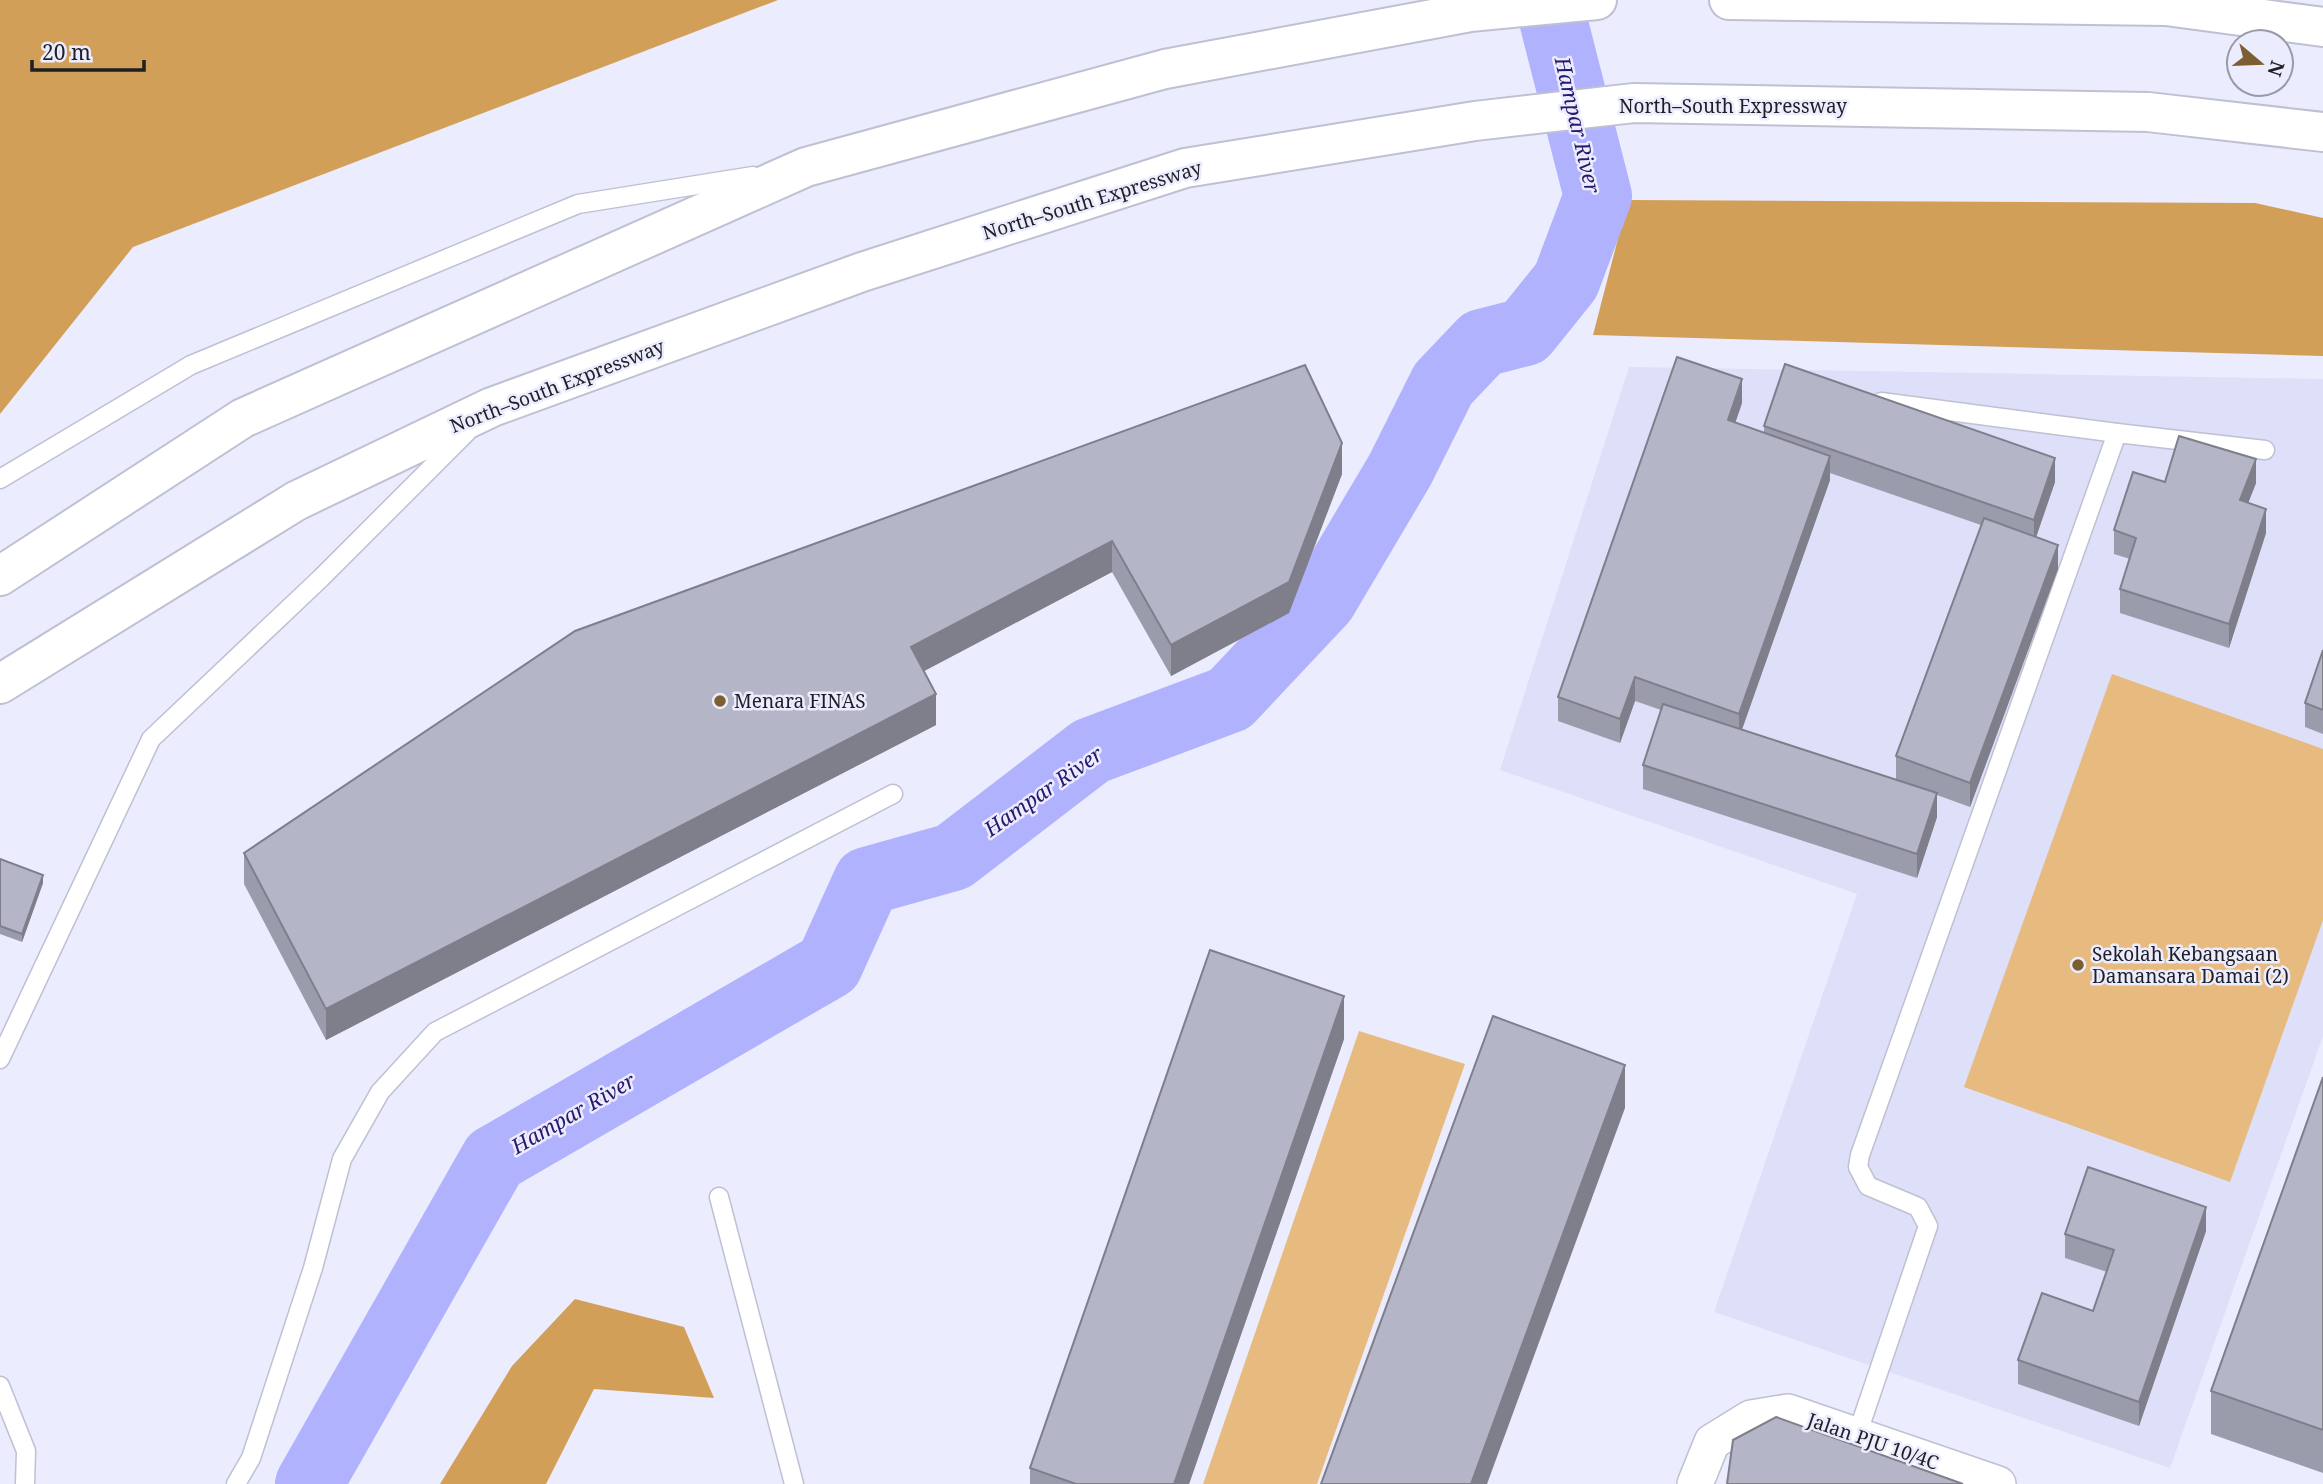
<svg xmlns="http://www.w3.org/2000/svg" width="2323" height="1484" viewBox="0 0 2323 1484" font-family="'Noto Serif',serif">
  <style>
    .built { fill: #dedff9 }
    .green { fill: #e7bb80 }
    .forest { fill: #d29f59 }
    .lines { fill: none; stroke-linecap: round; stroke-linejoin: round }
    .river { stroke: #b1b2fd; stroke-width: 68 }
    .lane-casing { stroke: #bfc0d2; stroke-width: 21 }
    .street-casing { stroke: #bfc0d2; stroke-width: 38 }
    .highway-casing { stroke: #bfc0d2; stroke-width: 42 }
    .lane { stroke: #fff; stroke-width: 18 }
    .street { stroke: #fff; stroke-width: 35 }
    .highway { stroke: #fff; stroke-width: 38 }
    .wall { fill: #9b9cab; fill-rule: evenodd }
    .shaded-wall { fill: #7e7f8b }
    .building { fill: #b4b5c7; stroke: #7e7f8b; stroke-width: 2 }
    .poi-dot { fill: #7d5e33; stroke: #ebecfe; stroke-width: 2.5 }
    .labels { text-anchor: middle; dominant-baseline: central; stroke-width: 5; stroke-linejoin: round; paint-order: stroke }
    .street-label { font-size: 19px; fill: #1e1e24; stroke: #ebecfe }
    .poi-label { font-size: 19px; fill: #1e1e24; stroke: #ebecfe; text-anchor: start }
    .water-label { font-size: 21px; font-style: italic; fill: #29196e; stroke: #ebecfe }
  </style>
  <rect width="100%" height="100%" fill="#ebecfe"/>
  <polygon class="built" points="1629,367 2323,379 2323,1036 2170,1468 1714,1312 1857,894 1500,770"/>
  <g class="green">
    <polygon points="2112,674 2323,749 2323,920 2230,1182 1964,1087"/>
    <polygon points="1359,1031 1465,1064 1317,1484 1203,1484"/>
  </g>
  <g class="forest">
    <polygon points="0,0 778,0 133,247 0,414"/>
    <polygon points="1628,200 2255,203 2323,218 2323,356 1593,335"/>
    <polygon points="575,1299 684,1327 714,1398 594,1389 546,1484 440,1484 512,1366"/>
  </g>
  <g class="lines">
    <polyline class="river" points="309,1484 494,1159 829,965 867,881 953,857 1091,751 1230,699 1323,600 1400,470 1443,384 1482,343 1525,332 1566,281 1598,196 1548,0"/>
    <g class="lane-casing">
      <g id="lane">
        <polyline points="1881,402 2117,433"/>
        <polyline points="0,479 191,365 578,204 753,176"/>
        <polyline points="0,1059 151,739 321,578 467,432"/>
        <polyline points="719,1197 794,1484"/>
        <polyline points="0,1386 26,1451 25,1484"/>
        <polyline points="1857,1435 1928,1226 1918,1207 1868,1186 1858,1167 1860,1155 2117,433 2265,450"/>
        <polyline points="236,1484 251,1458 313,1268 342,1159 380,1092 435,1032 893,794"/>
      </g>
    </g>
    <g class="street-casing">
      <polyline id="street" points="1695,1484 1712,1442 1751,1418 1788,1412 1998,1484"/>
    </g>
    <g class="highway-casing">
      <g id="highway">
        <polyline points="1729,0 2166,6 2323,27"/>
        <polyline points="0,576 243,418 806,167 1165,69 1470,12 1597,0"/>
        <polyline points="0,684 296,501 492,407 862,272 1185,168 1475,121 1634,103 2148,112 2323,132"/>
      </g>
    </g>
    <use href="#lane" class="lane"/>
    <use href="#street" class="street"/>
    <use href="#highway" class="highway"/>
  </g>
  <g class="wall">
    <path d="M 1742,403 L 1735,423 L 1764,433 L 1764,426 L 2055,482 L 2036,537 L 2058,569 L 1970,807 L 1937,795 L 1937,817 L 1917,878 L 1643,789 L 1643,765 L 1661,710 L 1635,701 L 1620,743 L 1558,721 L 1558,697 ZM 1830,473 L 1981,525 L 1896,756 L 1896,780 L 1742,729 L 1830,480 Z"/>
    <polygon points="1342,474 1289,613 1171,676 1112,572 924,671 936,725 326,1040 244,884 244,853 575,631"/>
    <polygon points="2165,482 2256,483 2248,503 2266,533 2229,648 2120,613 2120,589 2130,559 2114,554 2114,530"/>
    <polygon points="2323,650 2323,734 2305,727 2305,703"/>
    <polygon points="0,859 43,883 22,942 0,934"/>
    <polygon points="1344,1039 1189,1484 1030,1484 1030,1468"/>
    <polygon points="2323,1077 2323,1473 2211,1434 2211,1391"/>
    <polygon points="2206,1231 2139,1426 2018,1384 2018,1360 2093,1311 2107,1272 2065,1258 2065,1234"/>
  </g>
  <g class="shaded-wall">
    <polygon points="1742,379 1742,403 1728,444 1728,420"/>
    <polygon points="1342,443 1342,474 1289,613 1171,676 1171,645"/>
    <polygon points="1830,456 1830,480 1739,738 1739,714"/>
    <polygon points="2055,458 2055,482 2034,543 2034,520"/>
    <polygon points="2256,459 2256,483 2240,524 2240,500"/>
    <polygon points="2266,509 2266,533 2229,648 2229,624"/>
    <polygon points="1112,541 1112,572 911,678 911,647"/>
    <polygon points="2058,545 2058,569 1970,807 1970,783"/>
    <polygon points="1635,677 1635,701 1620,743 1620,719"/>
    <polygon points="936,694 936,725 326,1040 326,1009"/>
    <polygon points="1937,793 1937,817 1917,878 1917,854"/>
    <polygon points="43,875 43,883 22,942 22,934"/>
    <polygon points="1344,996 1344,1039 1189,1484 1174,1484"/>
    <polygon points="1625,1065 1625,1108 1487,1484 1471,1484"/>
    <polygon points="2206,1207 2206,1231 2139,1426 2139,1402"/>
  </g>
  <g class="building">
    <polygon points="1677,357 1742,379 1728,420 1830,456 1739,714 1635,677 1620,719 1558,697"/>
    <polygon points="1785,364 2055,458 2034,520 1764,426"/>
    <polygon points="1305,365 1342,443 1289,582 1171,645 1112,541 911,647 936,694 326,1009 244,853 575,631"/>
    <polygon points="2179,436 2256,459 2240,500 2266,509 2229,624 2120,589 2136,538 2114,530 2133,472 2165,482"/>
    <polygon points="1984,518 2058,545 1970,783 1896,756"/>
    <polygon points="2323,650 2323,710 2305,703"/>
    <polygon points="1663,704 1937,793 1917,854 1643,765"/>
    <polygon points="0,859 43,875 22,934 0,926"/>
    <polygon points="1210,950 1344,996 1174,1484 1076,1484 1030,1468"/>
    <polygon points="1493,1016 1625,1065 1471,1484 1321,1484"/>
    <polygon points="2323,1077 2323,1430 2211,1391"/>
    <polygon points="2088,1167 2206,1207 2139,1402 2018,1360 2042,1293 2093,1311 2114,1250 2065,1234"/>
    <polygon points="1776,1417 1963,1484 1727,1484 1733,1440"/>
  </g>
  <g class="poi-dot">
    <circle cx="720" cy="701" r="7"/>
    <circle cx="2078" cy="965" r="7"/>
  </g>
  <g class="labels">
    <g class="street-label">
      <text x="1733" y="106">North–South Expressway</text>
      <text transform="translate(1092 200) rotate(-17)">North–South Expressway</text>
      <text transform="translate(557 386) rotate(-21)">North–South Expressway</text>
      <text transform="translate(1873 1441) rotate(19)">Jalan PJU 10/4C</text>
    </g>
    <g class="poi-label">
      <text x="734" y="701">Menara FINAS</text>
      <text x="2092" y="954">Sekolah Kebangsaan<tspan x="2092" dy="22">Damansara Damai (2)</tspan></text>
    </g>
    <g class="water-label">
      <text transform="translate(1578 125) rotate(77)">Hampar River</text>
      <text transform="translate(1043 791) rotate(-35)">Hampar River</text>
      <text transform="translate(573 1113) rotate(-30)">Hampar River</text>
    </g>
  </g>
  <g transform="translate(2260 63) rotate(109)"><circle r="33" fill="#ebecfe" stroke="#999aa7" stroke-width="2"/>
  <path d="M0-5L12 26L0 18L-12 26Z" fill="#7d5e33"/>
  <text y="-10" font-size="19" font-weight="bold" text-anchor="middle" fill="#1e1e24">N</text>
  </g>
  <path d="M32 60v10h112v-10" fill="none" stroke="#1e1e24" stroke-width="3.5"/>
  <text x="42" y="60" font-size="21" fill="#1e1e24" stroke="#ebecfe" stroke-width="5" paint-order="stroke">20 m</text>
</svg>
